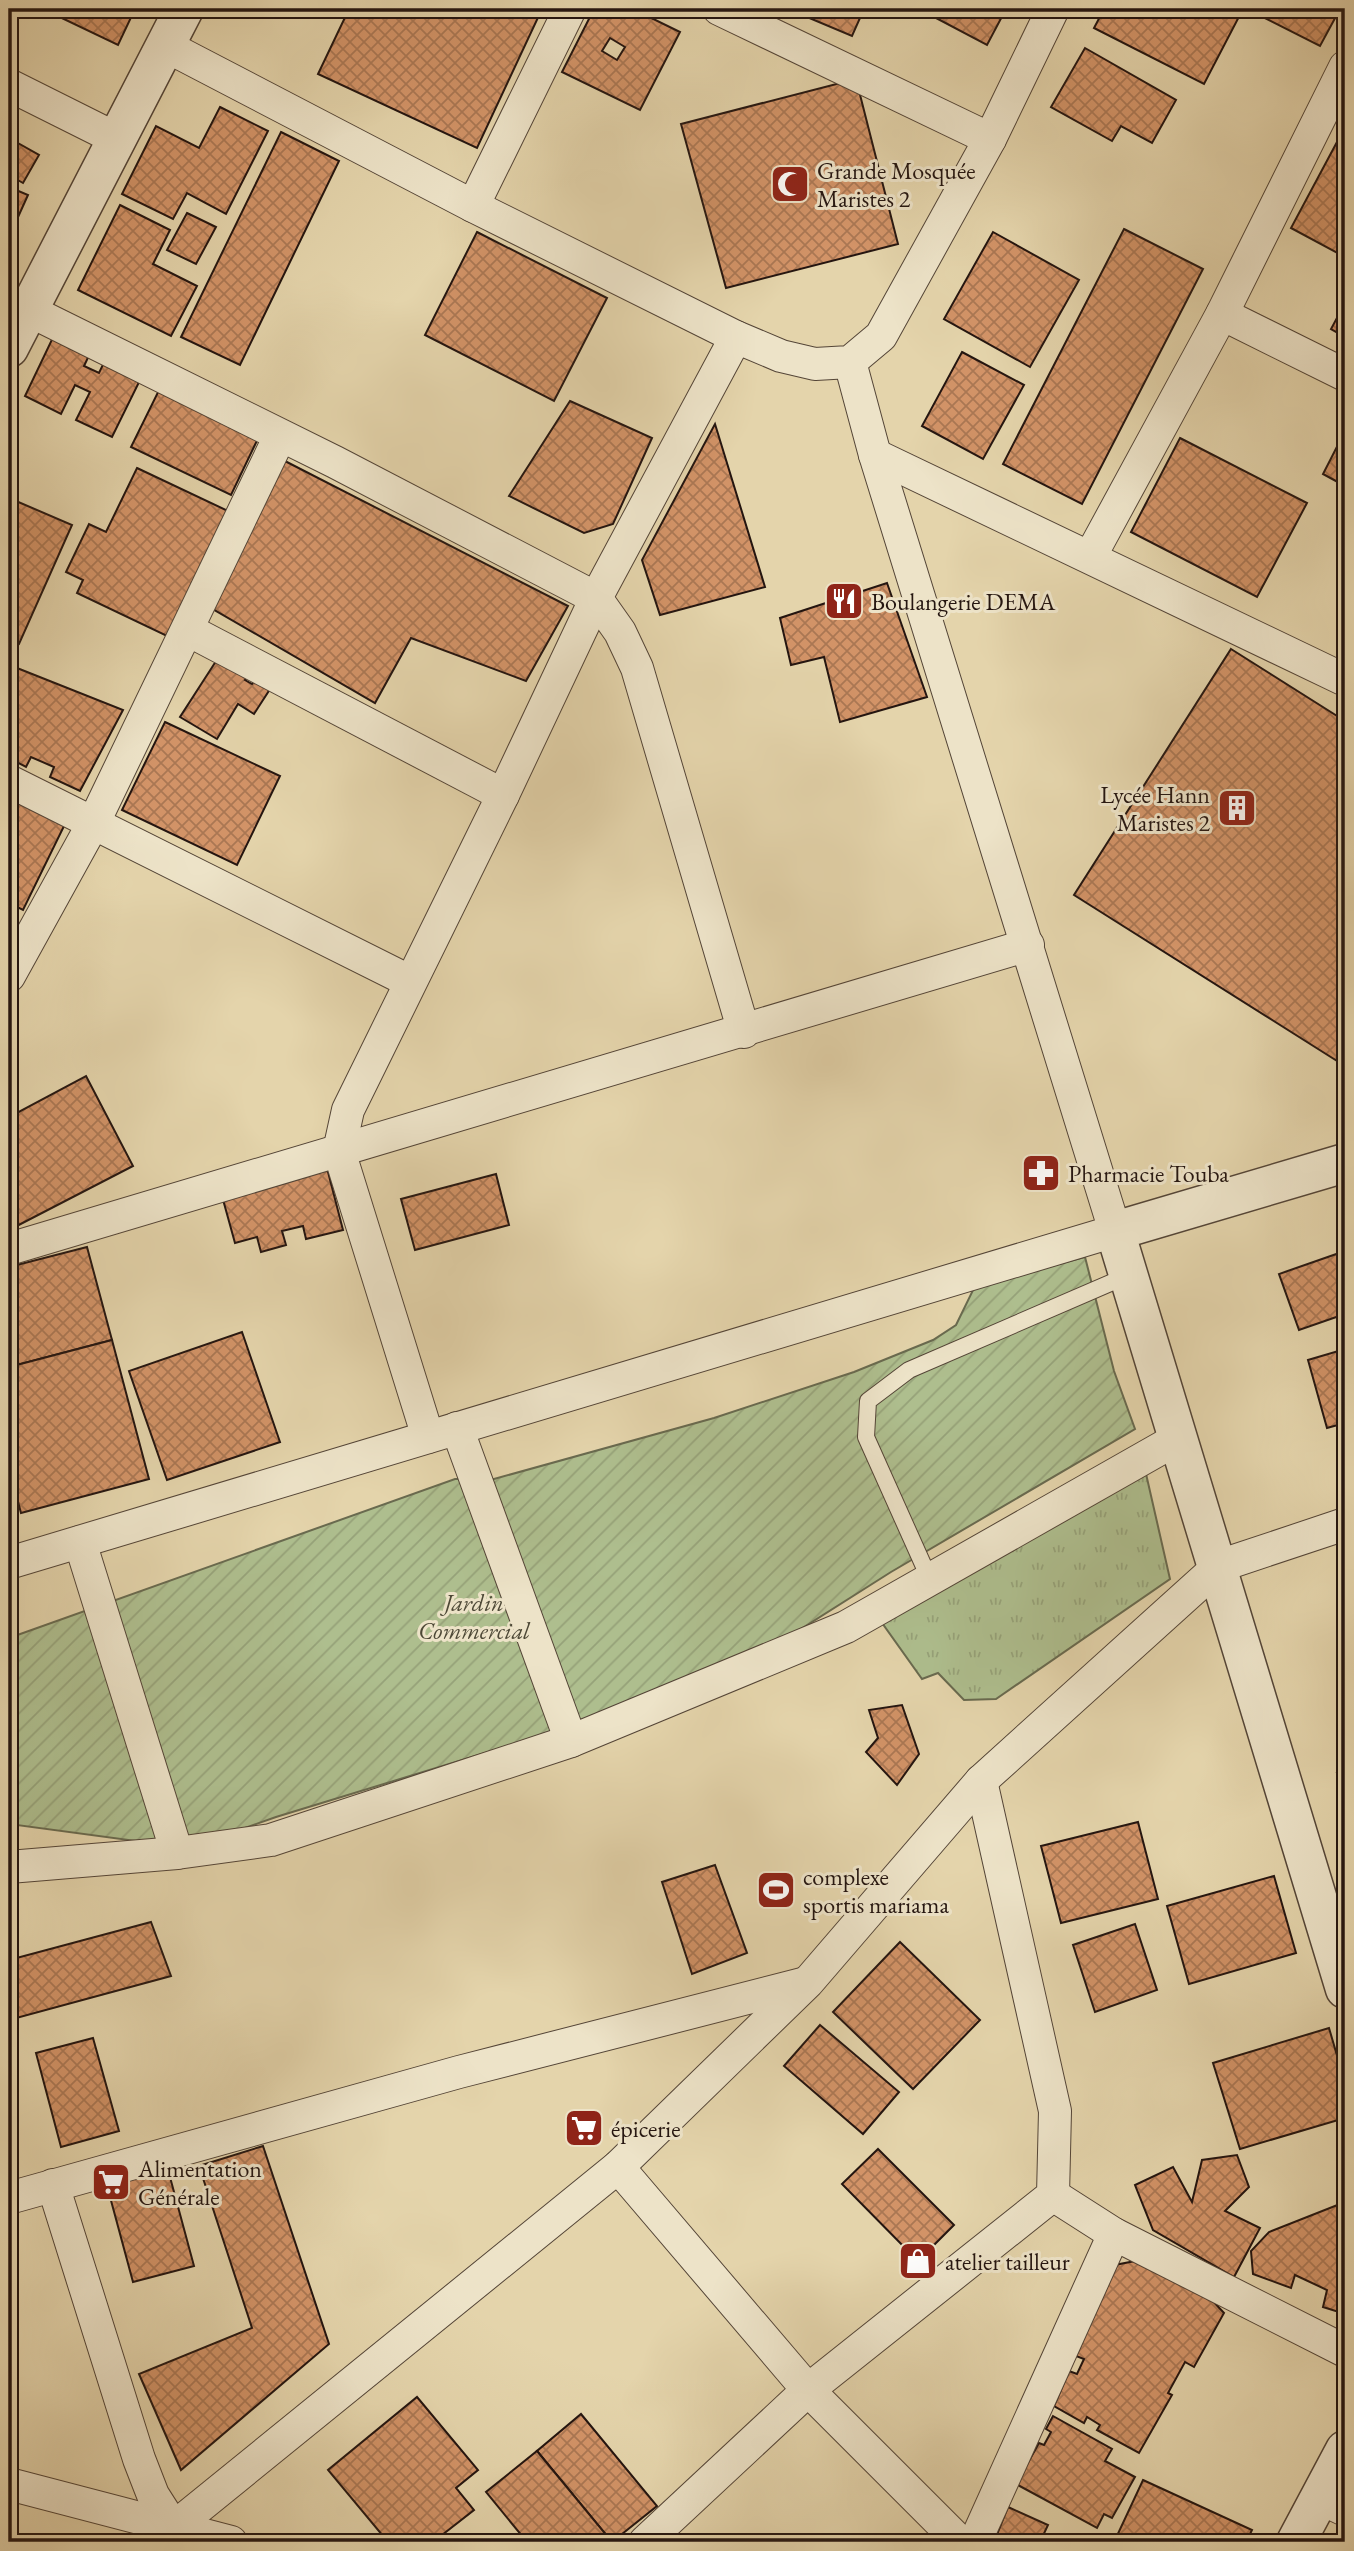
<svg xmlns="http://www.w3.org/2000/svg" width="1354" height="2551" viewBox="0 0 1354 2551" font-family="'EB Garamond',serif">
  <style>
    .grass { fill: url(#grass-tufts); stroke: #696a4f; stroke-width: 2 }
    .garden { fill: url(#garden-furrows); stroke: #696a4f; stroke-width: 2 }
    .building { fill: url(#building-cross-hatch); stroke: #241510; stroke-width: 2; fill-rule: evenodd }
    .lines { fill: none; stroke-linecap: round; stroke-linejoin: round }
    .service-casing { stroke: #544537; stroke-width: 18 }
    .minor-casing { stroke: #544537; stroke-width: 34 }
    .tertiary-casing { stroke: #544537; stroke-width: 41 }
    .service { stroke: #ede3c8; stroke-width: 16 }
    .minor { stroke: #ede3c8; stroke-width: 32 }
    .tertiary { stroke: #ede3c8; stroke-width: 38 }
    .labels { text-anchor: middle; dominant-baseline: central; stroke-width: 6; stroke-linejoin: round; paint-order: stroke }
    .poi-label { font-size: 24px; fill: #241510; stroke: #ede3c8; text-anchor: start }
    .park-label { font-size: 24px; font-style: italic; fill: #4d4836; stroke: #ede3c8 }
  </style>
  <defs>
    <pattern id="grass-tufts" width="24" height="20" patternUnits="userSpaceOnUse" patternTransform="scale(1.75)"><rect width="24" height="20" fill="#aebe8e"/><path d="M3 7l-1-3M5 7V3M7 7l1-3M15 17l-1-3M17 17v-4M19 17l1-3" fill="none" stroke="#96a279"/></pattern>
    <pattern id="garden-furrows" width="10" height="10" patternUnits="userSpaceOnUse" patternTransform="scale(1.75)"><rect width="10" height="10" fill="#aebe8e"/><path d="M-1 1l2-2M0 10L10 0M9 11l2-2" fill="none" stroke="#96a279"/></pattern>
    <pattern id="building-cross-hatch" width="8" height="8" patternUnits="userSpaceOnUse" patternTransform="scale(1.75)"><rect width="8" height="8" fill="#d29367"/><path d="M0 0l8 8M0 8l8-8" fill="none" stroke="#aa7753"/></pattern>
  </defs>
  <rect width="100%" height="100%" fill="#e4d4ab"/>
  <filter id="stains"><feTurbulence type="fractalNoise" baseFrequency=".00286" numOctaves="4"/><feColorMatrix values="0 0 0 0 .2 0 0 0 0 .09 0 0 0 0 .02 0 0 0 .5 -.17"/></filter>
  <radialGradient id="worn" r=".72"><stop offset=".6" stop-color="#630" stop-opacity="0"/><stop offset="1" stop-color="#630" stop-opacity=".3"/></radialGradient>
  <polygon class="grass" points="1144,1465 1170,1579 996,1699 964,1700 938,1673 922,1679 880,1620"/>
  <polygon class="garden" points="1085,1257 1114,1371 1135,1429 891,1572 785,1639 596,1719 276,1817 188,1848 9,1824 9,1638 455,1479 494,1479 714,1418 854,1372 933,1340 956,1325 975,1286"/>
  <g class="building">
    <polygon points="43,9 135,9 118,45"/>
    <polygon points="349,9 542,9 477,148 318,74"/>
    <path d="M 594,9 L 633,9 L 680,32 L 640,110 L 562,72 ZM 610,38 L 625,47 L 617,60 L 602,51 Z"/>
    <polygon points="788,9 864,9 852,36"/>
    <polygon points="919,9 1006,9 987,45"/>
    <polygon points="1104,9 1243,9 1204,84 1094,28"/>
    <polygon points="1247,9 1340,9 1320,46"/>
    <polygon points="1085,48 1176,100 1152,143 1121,126 1112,141 1051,107"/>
    <polygon points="856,79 898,244 726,288 681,124"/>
    <polygon points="220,107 268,131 226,214 187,193 173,219 122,194 156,126 199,148"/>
    <polygon points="1345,127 1345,257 1291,228"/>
    <polygon points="281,132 339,161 240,365 181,337"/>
    <polygon points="9,138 39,155 23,183 9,175"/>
    <polygon points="9,187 28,195 9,237"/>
    <polygon points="120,205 170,230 153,264 197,286 171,336 78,290"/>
    <polygon points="187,213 216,227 196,264 167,250"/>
    <polygon points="1124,229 1203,269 1082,504 1003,464"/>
    <polygon points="477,232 607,298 554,401 425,335"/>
    <polygon points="993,232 1079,280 1030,367 944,319"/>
    <polygon points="1345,303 1345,337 1331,329"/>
    <polygon points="57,329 93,347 84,366 99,373 109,352 145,370 112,437 76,420 90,392 75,385 61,414 25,396"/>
    <polygon points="962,352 1024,385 983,459 922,426"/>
    <polygon points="164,380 263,428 231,495 131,447"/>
    <polygon points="570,401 652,438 613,524 584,533 509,496"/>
    <polygon points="715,424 765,587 660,615 642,560"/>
    <polygon points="1345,431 1345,486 1323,474"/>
    <polygon points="1180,438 1307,503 1257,597 1131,532"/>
    <polygon points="281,459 568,606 526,681 411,638 375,703 211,608"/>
    <polygon points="137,468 228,511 167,636 77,593 83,580 66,572 89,524 106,532"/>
    <polygon points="9,498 72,525 19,644 9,639"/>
    <polygon points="887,583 927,697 840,722 824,657 791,665 780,618"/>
    <polygon points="1231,649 1345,721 1345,1066 1074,895"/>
    <polygon points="218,658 248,676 245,680 252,684 257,677 272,686 254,714 238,704 217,739 180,717"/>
    <polygon points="17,668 123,710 80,791 50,777 54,767 31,757 26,767 9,758 9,683"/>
    <polygon points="165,722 280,776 237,865 122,810"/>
    <polygon points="9,795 66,822 23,910 9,903"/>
    <polygon points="86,1076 133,1166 9,1230 9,1117"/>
    <polygon points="327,1168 343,1230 306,1239 303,1226 282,1231 286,1245 261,1252 257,1237 235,1243 222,1196"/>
    <polygon points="496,1174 509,1225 415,1250 401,1199"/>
    <polygon points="87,1247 112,1340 9,1367 9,1267"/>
    <polygon points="1345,1251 1345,1314 1299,1330 1279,1274"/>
    <polygon points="242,1332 280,1442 167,1480 129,1371"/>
    <polygon points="112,1340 149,1479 21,1513 9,1468 9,1367"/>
    <polygon points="1345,1349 1345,1423 1327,1428 1308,1360"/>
    <polygon points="902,1705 919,1754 897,1785 866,1752 878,1738 869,1710"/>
    <polygon points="1345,1771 1345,1797 1337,1773"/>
    <polygon points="1138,1822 1158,1899 1061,1923 1041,1846"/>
    <polygon points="715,1865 747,1953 692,1974 662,1882"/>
    <polygon points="1274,1876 1296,1953 1189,1984 1167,1906"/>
    <polygon points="151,1922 171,1976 9,2020 9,1960"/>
    <polygon points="1135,1924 1157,1990 1095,2012 1073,1945"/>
    <polygon points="900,1942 980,2020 913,2089 833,2012"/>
    <polygon points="820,2025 899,2092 863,2134 784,2066"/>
    <polygon points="1329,2028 1345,2083 1345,2118 1240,2149 1213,2063"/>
    <polygon points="93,2038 119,2131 61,2147 36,2053"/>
    <polygon points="263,2146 329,2344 181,2470 139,2374 252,2328 199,2166"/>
    <polygon points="878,2149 954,2225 918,2261 842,2184"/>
    <polygon points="1237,2155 1249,2187 1225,2211 1260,2228 1234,2277 1153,2230 1135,2185 1173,2167 1192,2202 1202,2160"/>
    <polygon points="167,2166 194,2266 133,2282 106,2182"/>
    <polygon points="1345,2202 1345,2314 1323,2307 1327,2290 1295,2275 1291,2288 1253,2274 1251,2251 1269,2232"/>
    <polygon points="1140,2260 1196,2283 1224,2313 1194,2367 1185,2362 1168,2393 1172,2395 1139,2453 1097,2430 1100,2425 1087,2417 1084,2423 1054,2406 1069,2371 1077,2374 1084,2359 1076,2356 1115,2265"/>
    <polygon points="417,2397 478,2470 456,2488 474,2510 433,2542 388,2542 328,2470"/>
    <polygon points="581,2414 657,2506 612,2542 537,2451"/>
    <polygon points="1053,2416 1112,2449 1105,2461 1135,2477 1112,2518 1104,2514 1097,2528 1016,2484 1039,2443 1044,2445 1051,2432 1046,2429"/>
    <polygon points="537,2451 612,2542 527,2542 486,2492"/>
    <polygon points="1143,2480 1252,2530 1246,2542 1115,2540"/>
    <polygon points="1008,2507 1048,2525 1040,2542 994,2542"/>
  </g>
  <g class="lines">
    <g class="service-casing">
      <polyline id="service" points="930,1580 866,1437 868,1401 909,1370 1129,1275"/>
    </g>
    <g class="minor-casing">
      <g id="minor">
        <polyline points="719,9 990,139"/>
        <polyline points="166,46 473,206 736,337 781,356 815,364 850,362 881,336 990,139 1053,9"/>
        <polyline points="9,85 115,138"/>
        <polyline points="473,206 570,9"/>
        <polyline points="28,310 335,462 596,598 620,632 637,668 744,1032"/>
        <polyline points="1222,314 1345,375"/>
        <polyline points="875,455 1345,680"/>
        <polyline points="1090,557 1222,314 1345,67"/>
        <polyline points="188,630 503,795"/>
        <polyline points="9,781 409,981"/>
        <polyline points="9,976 94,822 280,436"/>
        <polyline points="9,1249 1028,945"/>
        <polyline points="457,1428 571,1741"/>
        <polyline points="428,1437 339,1151 348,1110 503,795 596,598 736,337"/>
        <polyline points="80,1542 177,1853"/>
        <polyline points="9,1563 1115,1231 875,455 850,362"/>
        <polyline points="9,1867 177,1853 271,1840 571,1741 846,1627 1179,1438"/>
        <polyline points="618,2167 808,2390 960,2542"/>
        <polyline points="53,2185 139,2459 153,2495 174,2528"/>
        <polyline points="1053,2195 1114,2234 1345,2351"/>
        <polyline points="9,2198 459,2072 806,1983"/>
        <polyline points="9,2484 231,2542"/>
        <polyline points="1320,2498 1345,2510"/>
        <polyline points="156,2542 618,2167 808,1982 981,1781 1219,1566 1345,1524"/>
        <polyline points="645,2542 808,2390 1053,2195 1055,2111 981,1781"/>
        <polyline points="975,2542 1114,2234"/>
      </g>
    </g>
    <g class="tertiary-casing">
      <g id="tertiary">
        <polyline points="9,348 184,9"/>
        <polyline points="1345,1163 1115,1231 1345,1989"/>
        <polyline points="1296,2542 1345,2450"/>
      </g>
    </g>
    <use href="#service" class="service"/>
    <use href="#minor" class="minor"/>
    <use href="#tertiary" class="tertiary"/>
  </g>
  <defs>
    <g id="mosque-square" transform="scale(2.0125)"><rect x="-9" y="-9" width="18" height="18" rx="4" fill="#8f2418" stroke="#ede3c8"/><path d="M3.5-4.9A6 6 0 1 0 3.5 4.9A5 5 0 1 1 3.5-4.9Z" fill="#fff"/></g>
    <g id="restaurant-square" transform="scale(2.0125)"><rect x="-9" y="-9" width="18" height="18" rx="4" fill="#8f2418" stroke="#ede3c8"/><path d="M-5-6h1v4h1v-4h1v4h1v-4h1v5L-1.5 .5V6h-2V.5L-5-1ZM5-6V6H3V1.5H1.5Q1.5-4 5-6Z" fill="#fff"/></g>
    <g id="building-square" transform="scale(2.0125)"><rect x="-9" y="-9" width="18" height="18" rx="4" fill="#8f2418" stroke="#ede3c8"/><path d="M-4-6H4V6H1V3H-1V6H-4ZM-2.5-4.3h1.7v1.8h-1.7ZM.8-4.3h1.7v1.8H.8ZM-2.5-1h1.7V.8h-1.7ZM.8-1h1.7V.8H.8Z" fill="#fff"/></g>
    <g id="pharmacy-square" transform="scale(2.0125)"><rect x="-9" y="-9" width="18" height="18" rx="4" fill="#8f2418" stroke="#ede3c8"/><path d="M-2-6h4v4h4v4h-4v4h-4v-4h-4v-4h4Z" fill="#fff"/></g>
    <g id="stadium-square" transform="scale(2.0125)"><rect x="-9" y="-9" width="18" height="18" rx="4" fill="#8f2418" stroke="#ede3c8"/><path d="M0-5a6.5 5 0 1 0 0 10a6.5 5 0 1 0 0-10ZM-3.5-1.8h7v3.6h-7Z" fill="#fff"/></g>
    <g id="supermarket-square" transform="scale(2.0125)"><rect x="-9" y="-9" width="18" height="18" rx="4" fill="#8f2418" stroke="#ede3c8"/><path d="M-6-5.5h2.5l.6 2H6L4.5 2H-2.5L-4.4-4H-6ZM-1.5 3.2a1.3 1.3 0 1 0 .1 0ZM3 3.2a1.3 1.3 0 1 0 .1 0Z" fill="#fff"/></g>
    <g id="shop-square" transform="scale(2.0125)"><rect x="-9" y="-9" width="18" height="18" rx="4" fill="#8f2418" stroke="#ede3c8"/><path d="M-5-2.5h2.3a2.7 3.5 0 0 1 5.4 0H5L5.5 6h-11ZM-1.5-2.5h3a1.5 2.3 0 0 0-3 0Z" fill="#fff"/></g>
  </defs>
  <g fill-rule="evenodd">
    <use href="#mosque-square" x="790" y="184"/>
    <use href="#restaurant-square" x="844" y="601"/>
    <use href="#building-square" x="1237" y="808"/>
    <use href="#pharmacy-square" x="1041" y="1173"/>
    <use href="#stadium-square" x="776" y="1890"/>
    <use href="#supermarket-square" x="584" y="2128"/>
    <use href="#supermarket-square" x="111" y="2182"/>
    <use href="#shop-square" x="918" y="2261"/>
  </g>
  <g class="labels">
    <g class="poi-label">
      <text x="817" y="170">Grande Mosquée<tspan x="817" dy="28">Maristes 2</tspan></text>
      <text x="871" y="601">Boulangerie DEMA</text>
      <text x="1210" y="794" text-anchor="end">Lycée Hann<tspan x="1210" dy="28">Maristes 2</tspan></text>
      <text x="1068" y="1173">Pharmacie Touba</text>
      <text x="803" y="1876">complexe<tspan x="803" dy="28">sportis mariama</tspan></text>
      <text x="611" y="2128">épicerie</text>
      <text x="138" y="2168">Alimentation<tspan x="138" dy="28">Générale</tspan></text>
      <text x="945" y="2261">atelier tailleur</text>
    </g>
    <g class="park-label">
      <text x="474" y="1602">Jardin<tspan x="474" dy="28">Commercial</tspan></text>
    </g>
  </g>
  <rect width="1354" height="2551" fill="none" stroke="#e4d4ab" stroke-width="35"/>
  <rect x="10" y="10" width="1333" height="2530" fill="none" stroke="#241510" stroke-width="3.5"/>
  <rect x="18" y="18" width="1319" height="2516" fill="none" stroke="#241510" stroke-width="2"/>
  <rect width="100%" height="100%" filter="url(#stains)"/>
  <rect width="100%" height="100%" fill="url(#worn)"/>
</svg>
